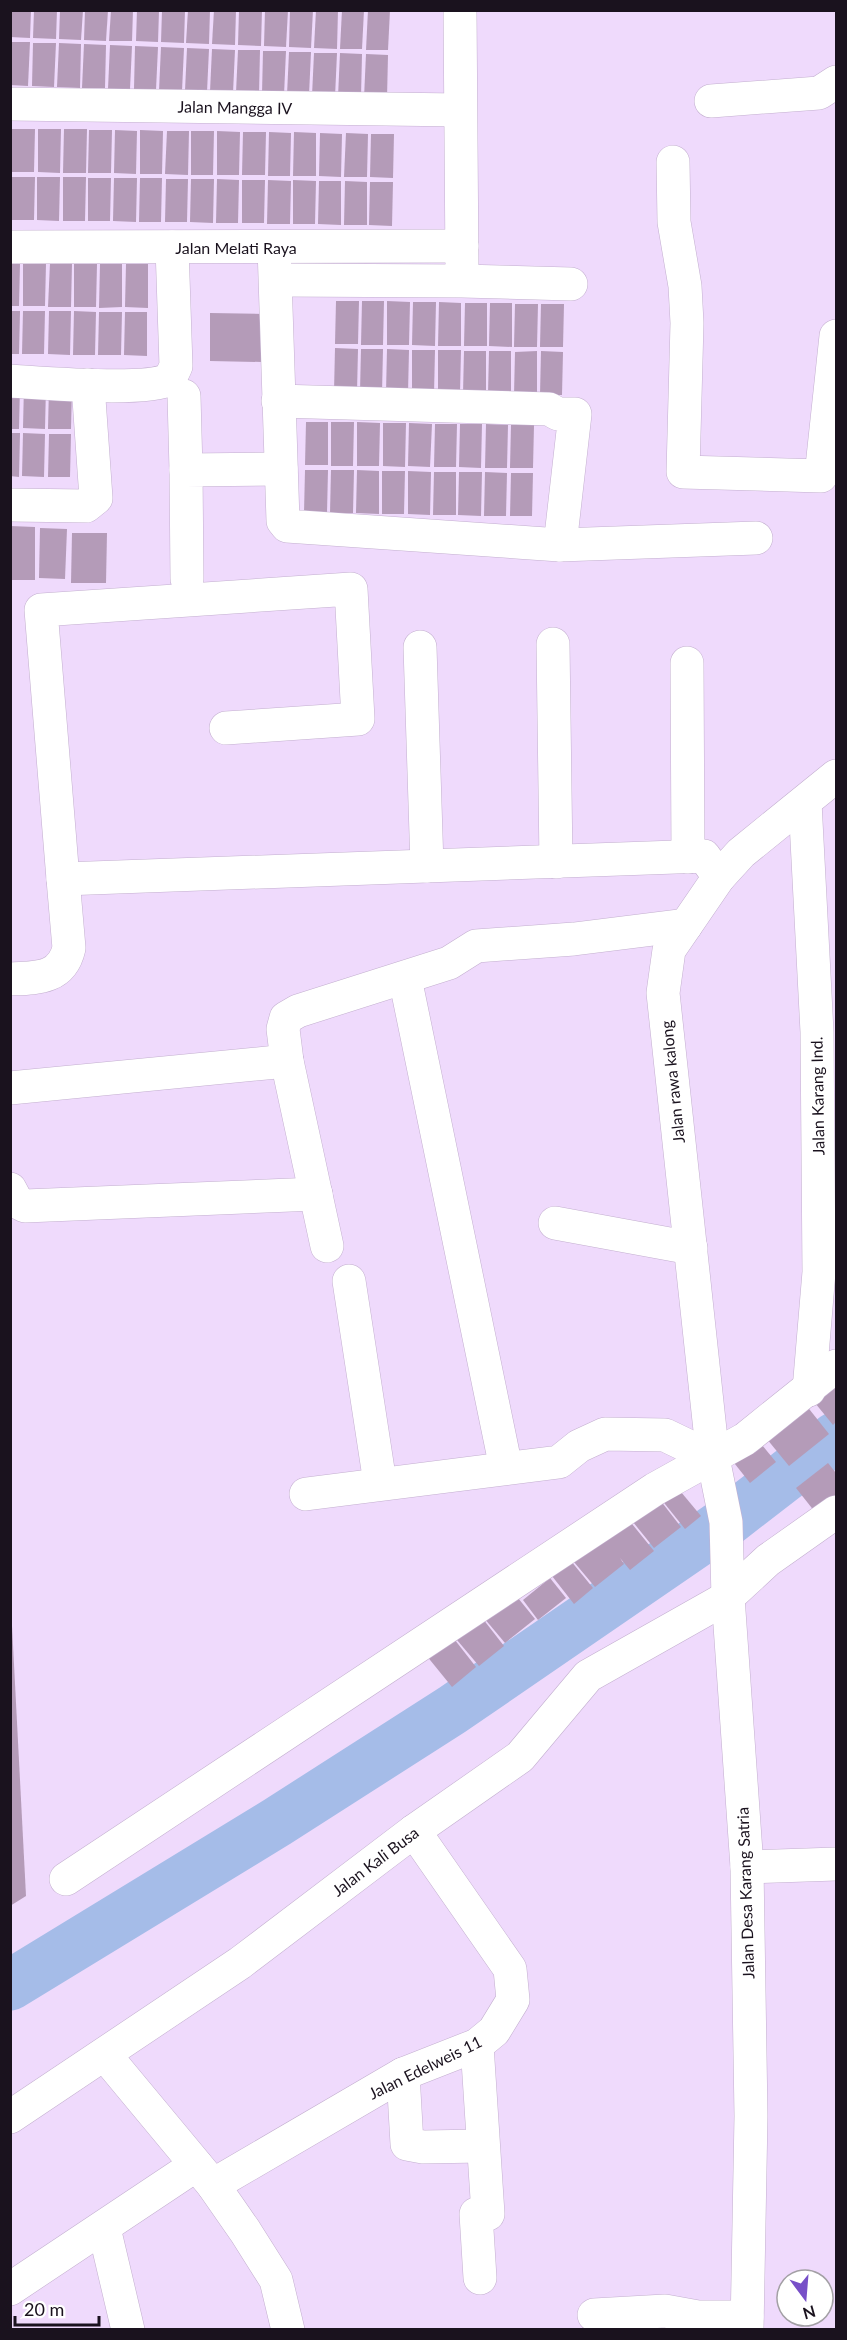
<svg xmlns="http://www.w3.org/2000/svg" width="847" height="2340" viewBox="0 0 847 2340" font-family="Lato,sans-serif">
  <style>
    .lines { fill: none; stroke-linecap: round; stroke-linejoin: round }
    .river { stroke: #a5bce8; stroke-width: 51 }
    .building { fill: #b49bb8 }
    .minor-casing { stroke: #c3afcf; stroke-width: 34 }
    .minor { stroke: #fff; stroke-width: 33 }
    .labels { text-anchor: middle; dominant-baseline: central; stroke-width: 6; stroke-linejoin: round; paint-order: stroke }
    .street-label { font-size: 16px; fill: #1a121e; stroke: #fff }
  </style>
  <rect width="100%" height="100%" fill="#efdafc"/>
  <g class="lines">
    <polyline class="river" points="10,1985 277,1822 452,1710 726,1522 836,1437"/>
  </g>
  <g class="building">
    <polygon points="10,10 31,10 30,38 10,37"/>
    <polygon points="34,10 57,10 56,39 33,38"/>
    <polygon points="60,10 83,10 81,40 59,39"/>
    <polygon points="85,10 108,10 106,41 84,40"/>
    <polygon points="111,10 133,10 132,41 109,41"/>
    <polygon points="137,10 159,10 158,42 136,41"/>
    <polygon points="162,10 185,10 184,43 161,42"/>
    <polygon points="188,10 210,10 209,44 186,43"/>
    <polygon points="214,10 236,10 235,45 212,44"/>
    <polygon points="239,10 262,10 261,46 238,45"/>
    <polygon points="265,10 288,10 286,47 264,46"/>
    <polygon points="290,10 313,10 311,48 289,47"/>
    <polygon points="316,10 338,10 337,49 314,48"/>
    <polygon points="342,10 364,10 362,49 340,49"/>
    <polygon points="368,10 390,10 388,50 366,50"/>
    <polygon points="10,42 30,42 28,86 10,85"/>
    <polygon points="33,43 56,43 54,87 32,86"/>
    <polygon points="59,43 81,44 80,88 57,87"/>
    <polygon points="84,44 106,45 105,88 82,88"/>
    <polygon points="110,45 132,46 130,89 108,89"/>
    <polygon points="135,46 158,47 156,90 134,89"/>
    <polygon points="161,47 184,48 182,91 159,91"/>
    <polygon points="187,48 209,49 207,92 185,91"/>
    <polygon points="212,49 235,50 233,93 210,92"/>
    <polygon points="238,50 260,50 259,94 236,93"/>
    <polygon points="263,51 286,51 284,95 262,94"/>
    <polygon points="289,52 311,52 309,95 287,95"/>
    <polygon points="314,53 337,53 335,97 312,96"/>
    <polygon points="340,53 362,54 361,97 338,97"/>
    <polygon points="366,54 388,55 387,98 364,98"/>
    <polygon points="12,129 35,129 34,172 12,172"/>
    <polygon points="38,129 61,129 60,173 38,172"/>
    <polygon points="64,129 87,129 86,173 63,173"/>
    <polygon points="89,130 112,130 111,173 88,173"/>
    <polygon points="115,130 137,131 136,174 114,173"/>
    <polygon points="140,130 163,131 162,174 140,174"/>
    <polygon points="167,131 189,131 188,175 165,174"/>
    <polygon points="191,131 214,131 213,175 191,175"/>
    <polygon points="217,131 240,132 239,175 217,175"/>
    <polygon points="243,132 266,132 265,175 242,175"/>
    <polygon points="269,132 291,133 290,176 268,176"/>
    <polygon points="294,132 316,133 316,176 293,176"/>
    <polygon points="320,133 342,134 341,177 319,176"/>
    <polygon points="346,133 368,134 367,177 344,177"/>
    <polygon points="371,134 394,134 393,178 370,177"/>
    <polygon points="12,177 35,177 34,220 11,220"/>
    <polygon points="37,177 60,177 59,221 37,220"/>
    <polygon points="63,177 86,177 85,221 63,221"/>
    <polygon points="88,178 111,178 110,221 88,221"/>
    <polygon points="114,178 137,178 136,222 113,221"/>
    <polygon points="140,178 162,178 161,222 139,222"/>
    <polygon points="166,179 188,179 187,222 165,222"/>
    <polygon points="191,179 214,179 213,223 190,222"/>
    <polygon points="217,179 239,180 238,223 216,223"/>
    <polygon points="242,180 265,180 264,223 242,223"/>
    <polygon points="268,180 291,181 290,224 267,224"/>
    <polygon points="293,180 316,181 315,224 293,224"/>
    <polygon points="319,181 341,181 341,225 318,224"/>
    <polygon points="345,181 367,182 367,225 344,225"/>
    <polygon points="370,182 393,182 392,226 369,225"/>
    <polygon points="10,263 20,263 19,306 10,306"/>
    <polygon points="23,263 46,263 45,306 23,306"/>
    <polygon points="50,263 72,263 71,307 48,307"/>
    <polygon points="74,264 97,264 96,307 74,307"/>
    <polygon points="100,264 122,264 122,307 99,308"/>
    <polygon points="126,264 148,264 148,308 125,307"/>
    <polygon points="336,301 359,301 358,344 335,344"/>
    <polygon points="362,301 384,301 383,345 361,345"/>
    <polygon points="387,301 410,302 409,345 387,345"/>
    <polygon points="413,302 436,302 435,346 412,345"/>
    <polygon points="439,302 461,303 461,346 438,346"/>
    <polygon points="465,303 487,303 487,346 464,346"/>
    <polygon points="490,303 512,303 512,347 489,346"/>
    <polygon points="515,304 538,304 537,347 514,347"/>
    <polygon points="541,304 564,304 563,347 540,347"/>
    <polygon points="10,311 20,311 19,354 10,354"/>
    <polygon points="23,311 45,311 44,354 22,354"/>
    <polygon points="49,311 71,311 70,355 48,354"/>
    <polygon points="74,311 96,312 95,355 73,355"/>
    <polygon points="99,312 122,312 121,355 98,355"/>
    <polygon points="125,312 147,312 147,356 124,355"/>
    <polygon points="210,313 263,314 262,362 210,361"/>
    <polygon points="335,348 358,349 357,392 334,392"/>
    <polygon points="361,349 383,349 382,393 360,392"/>
    <polygon points="387,349 409,350 408,393 386,393"/>
    <polygon points="412,350 435,350 434,394 412,393"/>
    <polygon points="438,350 461,350 460,393 438,394"/>
    <polygon points="464,351 486,351 486,394 463,394"/>
    <polygon points="489,351 511,351 511,395 488,394"/>
    <polygon points="537,351 537,395 514,395 515,352"/>
    <polygon points="541,351 563,352 562,395 540,395"/>
    <polygon points="10,385 20,385 19,429 10,429"/>
    <polygon points="24,385 46,386 45,429 23,428"/>
    <polygon points="49,386 72,386 71,429 48,429"/>
    <polygon points="306,422 328,422 328,465 305,465"/>
    <polygon points="331,422 354,422 353,466 331,466"/>
    <polygon points="357,422 380,423 379,466 357,466"/>
    <polygon points="383,423 406,423 405,467 383,466"/>
    <polygon points="409,423 432,424 430,467 408,466"/>
    <polygon points="435,424 457,424 456,467 434,467"/>
    <polygon points="460,424 482,424 481,468 459,467"/>
    <polygon points="486,424 508,425 507,468 485,468"/>
    <polygon points="511,425 534,425 533,468 510,468"/>
    <polygon points="10,433 20,433 19,477 10,476"/>
    <polygon points="23,433 45,434 44,477 22,476"/>
    <polygon points="49,434 71,434 70,477 48,477"/>
    <polygon points="305,470 328,470 327,513 304,513"/>
    <polygon points="331,470 354,470 353,513 330,514"/>
    <polygon points="357,470 379,471 379,514 356,513"/>
    <polygon points="382,471 405,471 404,514 382,514"/>
    <polygon points="408,471 431,472 430,515 408,514"/>
    <polygon points="434,472 456,472 456,515 433,515"/>
    <polygon points="459,472 482,472 481,516 458,515"/>
    <polygon points="485,472 507,473 506,516 484,516"/>
    <polygon points="511,473 533,473 532,516 510,516"/>
    <polygon points="10,526 35,527 35,580 10,580"/>
    <polygon points="40,528 67,529 65,579 39,578"/>
    <polygon points="72,533 107,533 106,583 71,583"/>
    <polygon points="836,1377 836,1422 833,1425 811,1398"/>
    <polygon points="802,1400 829,1434 789,1466 762,1433"/>
    <polygon points="757,1439 776,1462 750,1483 731,1459"/>
    <polygon points="828,1463 836,1473 836,1495 815,1512 796,1488"/>
    <polygon points="676,1486 701,1516 685,1529 661,1499"/>
    <polygon points="660,1500 681,1527 654,1548 633,1522"/>
    <polygon points="628,1519 654,1551 630,1570 620,1558 624,1564 595,1587 574,1562"/>
    <polygon points="571,1561 593,1588 574,1604 552,1576"/>
    <polygon points="550,1578 566,1598 538,1620 523,1600"/>
    <polygon points="10,1587 26,1896 10,1906"/>
    <polygon points="514,1593 535,1619 505,1643 484,1618"/>
    <polygon points="483,1619 504,1646 479,1666 457,1640"/>
    <polygon points="451,1635 476,1667 452,1687 426,1655"/>
  </g>
  <g class="lines">
    <g class="minor-casing">
      <g id="minor">
        <polyline points="460,10 462,267"/>
        <polyline points="711,101 819,93 836,82"/>
        <polyline points="10,104 460,110"/>
        <polyline points="673,162 674,222 685,286 687,323 683,472 821,476 836,336"/>
        <polyline points="10,247 462,246"/>
        <polyline points="274,247 283,521 287,526 560,545 756,538"/>
        <polyline points="276,280 462,281 571,284"/>
        <path d="M 10,381 C 43,383 146,392 170,379 L 176,366 L 172,247"/>
        <polyline points="184,396 186,470"/>
        <polyline points="278,401 549,409 558,414 575,414 560,545"/>
        <polyline points="10,505 86,506 96,498 88,385"/>
        <polyline points="187,579 186,470 281,469"/>
        <polyline points="553,644 556,862"/>
        <polyline points="420,647 427,866"/>
        <polyline points="687,663 688,857"/>
        <polyline points="226,728 358,719 351,589 41,610 63,879 704,856 719,877"/>
        <polyline points="805,802 817,1032 819,1272 809,1390"/>
        <polyline points="405,978 506,1468"/>
        <path d="M 10,979 C 37,978 62,979 69,948 L 63,879"/>
        <polyline points="10,1088 287,1061"/>
        <polyline points="10,1189 17,1202 25,1206 316,1194"/>
        <polyline points="555,1223 691,1248"/>
        <polyline points="327,1246 287,1061 283,1029 286,1018 298,1011 449,963 476,946 574,939 686,925"/>
        <polyline points="349,1281 380,1483"/>
        <polyline points="306,1494 559,1462 579,1446 605,1434 665,1435 713,1458"/>
        <polyline points="747,1867 836,1864"/>
        <polyline points="66,1879 655,1489 745,1439 836,1366"/>
        <polyline points="477,2045 488,2214 476,2214 480,2278"/>
        <polyline points="105,2055 213,2185 245,2231 276,2280 288,2330"/>
        <polyline points="403,2074 407,2144 423,2147 482,2146"/>
        <polyline points="10,2117 240,1963 414,1831 520,1757 588,1676 728,1597 768,1560 836,1512"/>
        <polyline points="213,2185 403,2074 477,2045 494,2031 513,2000 510,1969 414,1831"/>
        <polyline points="104,2228 128,2330"/>
        <polyline points="10,2289 196,2165"/>
        <polyline points="594,2315 665,2311 698,2317 747,2317"/>
        <polyline points="747,2330 751,2116 747,1867 728,1597 726,1522 713,1458 663,993 669,950 719,877 741,853 836,776"/>
      </g>
    </g>
    <use href="#minor" class="minor"/>
  </g>
  <g class="labels">
    <g class="street-label">
      <text transform="translate(235 107) rotate(1)">Jalan Mangga IV</text>
      <text x="236" y="247">Jalan Melati Raya</text>
      <text transform="translate(672 1082) rotate(-96)">Jalan rawa kalong</text>
      <text transform="translate(817 1096) rotate(-91)">Jalan Karang Ind.</text>
      <text transform="translate(375 1861) rotate(-37)">Jalan Kali Busa</text>
      <text transform="translate(745 1893) rotate(-92)">Jalan Desa Karang Satria</text>
      <text transform="translate(425 2067) rotate(-26)">Jalan Edelweis 11</text>
    </g>
  </g>
  <rect width="847" height="2340" fill="none" stroke="#1a121e" stroke-width="24"/>
  <g transform="translate(805 2298) rotate(164)"><circle r="28" fill="#ffffff" stroke="#a3a0a5" stroke-width="1.5"/>
  <path d="M0-4.5L10 22L0 15L-10 22Z" fill="#774fc8"/>
  <text y="-9" font-size="16" font-weight="bold" text-anchor="middle" fill="#1a121e">N</text>
  </g>
  <path d="M15 2316v9h84v-9" fill="none" stroke="#1a121e" stroke-width="3"/>
  <text x="24" y="2316" font-size="18" fill="#1a121e" stroke="#ffffff" stroke-width="4.5" paint-order="stroke">20 m</text>
</svg>
